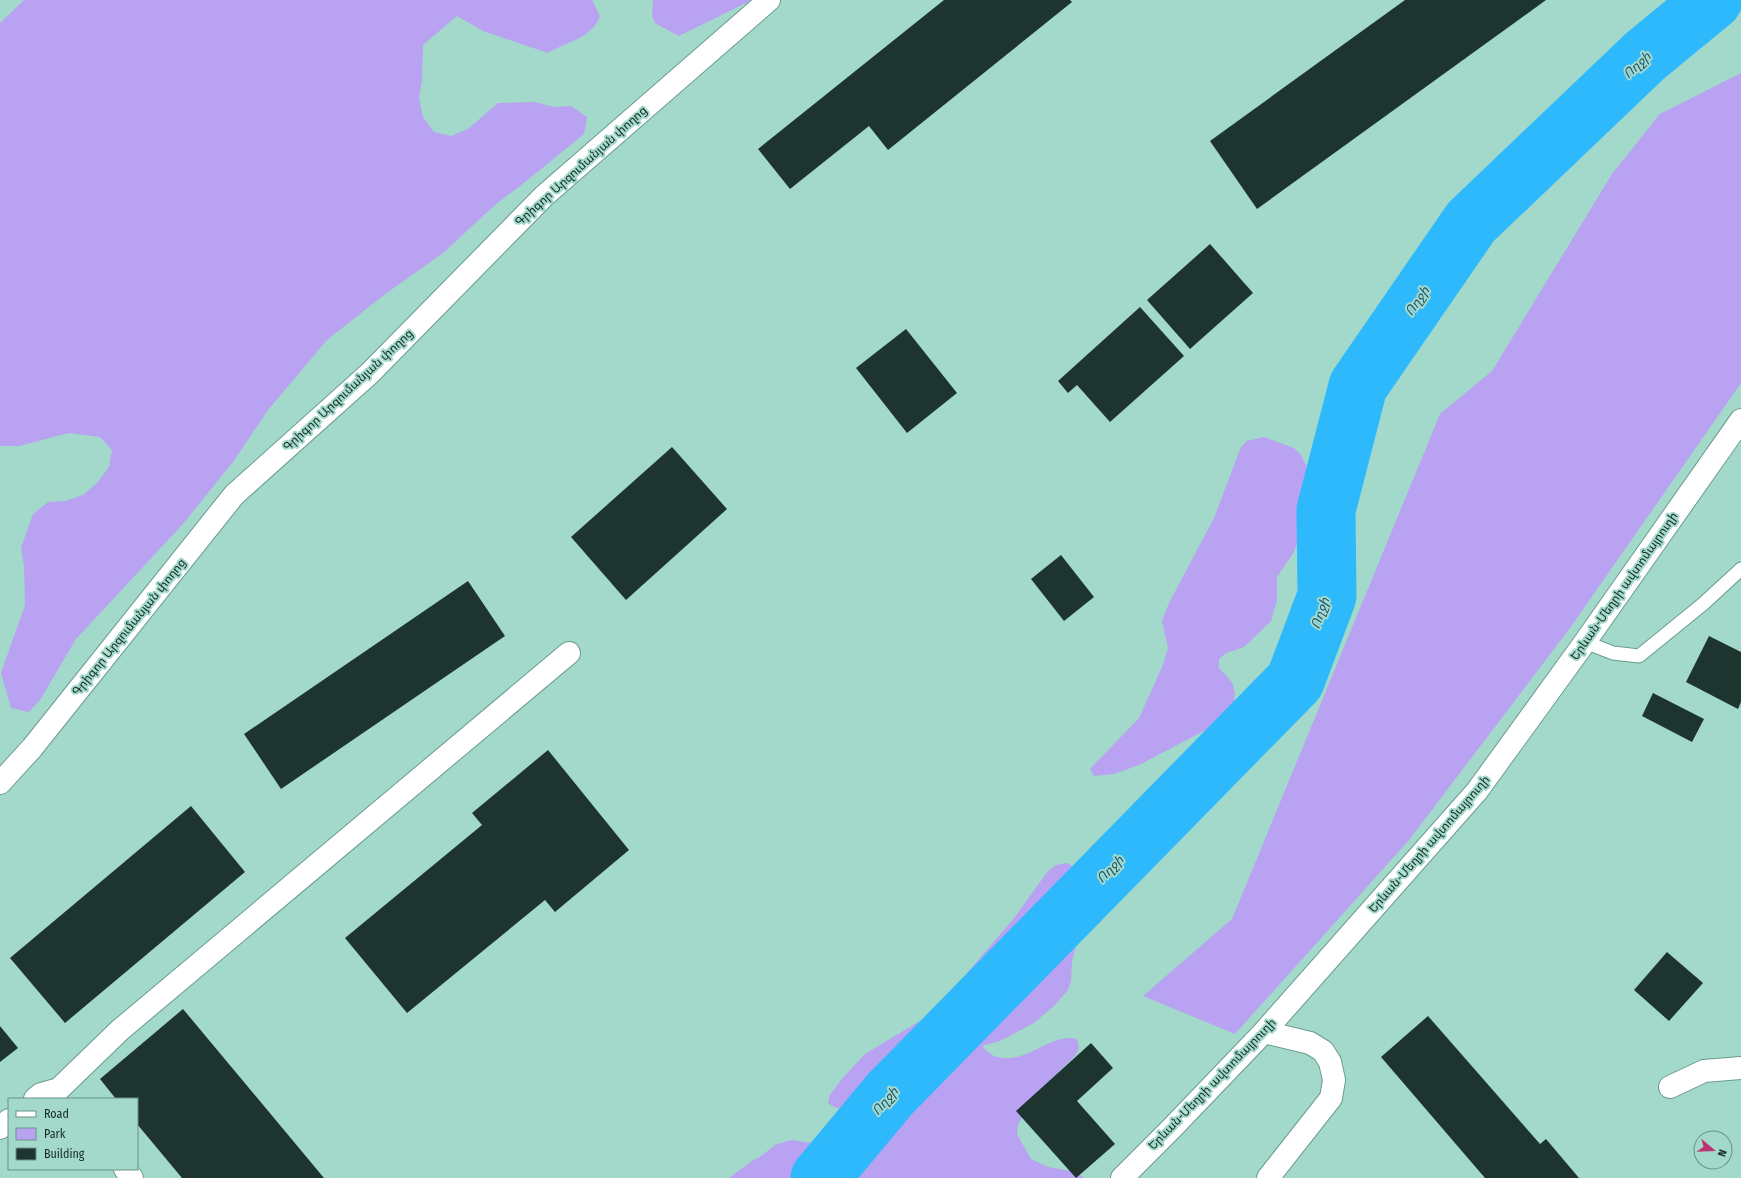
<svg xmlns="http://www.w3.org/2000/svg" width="1741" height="1178" viewBox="0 0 1741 1178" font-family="'Fira Sans Condensed','Noto Sans Armenian',sans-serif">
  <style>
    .green { fill: #b8a2f1 }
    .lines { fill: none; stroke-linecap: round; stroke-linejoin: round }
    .river { stroke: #2fb9fd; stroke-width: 59 }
    .building { fill: #1e342f }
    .lane-casing { stroke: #699c8f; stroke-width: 15 }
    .street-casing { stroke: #699c8f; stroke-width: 24 }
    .secondary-casing { stroke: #699c8f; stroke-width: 24 }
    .highway-casing { stroke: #699c8f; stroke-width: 24 }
    .lane { stroke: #fff; stroke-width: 13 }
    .street { stroke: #fff; stroke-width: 22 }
    .secondary { stroke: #fff; stroke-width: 22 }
    .highway { stroke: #fff; stroke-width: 22 }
    .labels { text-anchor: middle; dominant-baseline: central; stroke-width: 4; stroke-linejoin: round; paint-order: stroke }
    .street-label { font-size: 12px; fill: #152b25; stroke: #a3d9ca }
    .water-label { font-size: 13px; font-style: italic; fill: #1e516d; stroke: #a3d9ca }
  </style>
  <rect width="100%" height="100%" fill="#a3d9ca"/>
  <g class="green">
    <path d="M 24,0 L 592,0 L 600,16 C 592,39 567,41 548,53 L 483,31 L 457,16 L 423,45 L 422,80 L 419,98 L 423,117 L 434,132 L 451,136 L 468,129 L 498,103 L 535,102 L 554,107 L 571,106 L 587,117 L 584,134 L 524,183 L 496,204 L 443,253 L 384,295 L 327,340 L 268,410 L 233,462 L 182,525 L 76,639 L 40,700 L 29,712 L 11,708 L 1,673 L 25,605 L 24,566 L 21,548 L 33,514 L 48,502 L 65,501 L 83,495 L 97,483 L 109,467 L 112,450 L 100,437 L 69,433 L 19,446 L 0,446 L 0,23 Z"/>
    <polygon points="653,0 752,0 679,36 655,23 652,15"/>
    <polygon points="1741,73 1741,383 1570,628 1409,840 1235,1034 1143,996 1232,919 1440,414 1492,371 1612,174 1660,114"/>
    <path d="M 1264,437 L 1294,448 L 1301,455 L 1310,473 L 1311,504 L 1294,552 L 1277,577 L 1277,600 L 1271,621 L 1244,647 L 1226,653 L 1219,659 L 1219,668 C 1236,685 1236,687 1233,710 L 1219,723 L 1139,765 L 1114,774 L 1094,776 L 1090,769 L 1139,718 L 1163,665 L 1168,648 L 1162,621 L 1169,603 L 1214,518 L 1241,447 L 1247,441 Z"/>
    <path d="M 1067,863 L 1076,868 L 1082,877 L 1083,905 L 1081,925 L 1072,961 L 1071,981 L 1068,990 L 1056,1004 L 1034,1023 L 1000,1041 L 982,1046 C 985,1049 990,1054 994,1056 C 1027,1067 1049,1032 1077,1039 L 1079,1048 L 1075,1056 L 1040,1090 L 1018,1124 L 1017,1134 L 1031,1159 L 1048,1167 L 1076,1172 L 1084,1178 L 729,1178 L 752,1161 L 760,1157 L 775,1145 L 791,1140 L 819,1144 L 846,1140 L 885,1115 L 911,1102 L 939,1071 L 942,1061 L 935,1054 C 900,1056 880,1086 854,1105 C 843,1110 837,1110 828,1103 L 830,1095 L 841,1080 L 865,1054 L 933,1013 L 1014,918 L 1048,871 L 1056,865 Z"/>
  </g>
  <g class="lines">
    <polyline class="river" points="820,1178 890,1094 1295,681 1327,596 1326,510 1358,386 1471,222 1645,56 1713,0"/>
  </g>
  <g class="building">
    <polygon points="944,0 1070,0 1072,2 888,150 869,126 790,189 758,149"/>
    <polygon points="1405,0 1546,0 1257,209 1210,141"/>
    <polygon points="1210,244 1253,293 1190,349 1147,300"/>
    <polygon points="1140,307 1184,356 1110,422 1077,385 1068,393 1058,381"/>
    <polygon points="906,329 957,393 907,433 856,368"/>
    <polygon points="672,447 727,509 626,600 571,537"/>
    <polygon points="1061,555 1094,597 1064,621 1031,579"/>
    <polygon points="468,581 505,636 281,789 244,734"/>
    <polygon points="1709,636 1741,652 1741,702 1738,709 1686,682"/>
    <polygon points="1653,693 1704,719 1692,742 1642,716"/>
    <polygon points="548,750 629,850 555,912 545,900 407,1013 345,938 482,825 472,813"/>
    <polygon points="191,806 245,872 65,1023 10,958"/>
    <polygon points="1667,952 1703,983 1669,1021 1634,990"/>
    <polygon points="183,1009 324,1178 182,1178 137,1124 137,1099 116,1099 100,1079"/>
    <polygon points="1428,1016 1540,1144 1546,1139 1579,1178 1485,1178 1381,1057"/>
    <polygon points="0,1026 18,1048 0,1062"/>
    <polygon points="1091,1043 1113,1068 1077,1101 1115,1144 1076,1178 1016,1111"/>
  </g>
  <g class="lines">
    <g class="lane-casing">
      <polyline id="lane" points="1585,642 1613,653 1639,656 1703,604 1741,569"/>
    </g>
    <g class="street-casing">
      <g id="street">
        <polyline points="1264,1032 1310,1043 1323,1051 1330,1062 1334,1080 1331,1098 1268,1178"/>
        <polyline points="1670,1087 1704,1071 1741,1068"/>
        <polyline points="35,1099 41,1094 59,1089 120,1030 569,653"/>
        <polyline points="0,1128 9,1120"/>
        <polyline points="125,1169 132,1178"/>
      </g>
    </g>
    <g class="secondary-casing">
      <polyline id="secondary" points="0,783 32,748 234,495 370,373 544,196 769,0"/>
    </g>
    <g class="highway-casing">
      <polyline id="highway" points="1122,1178 1172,1128 1264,1032 1477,791 1585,642 1741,420"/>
    </g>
    <use href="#lane" class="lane"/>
    <use href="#street" class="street"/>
    <use href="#secondary" class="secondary"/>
    <use href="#highway" class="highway"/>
  </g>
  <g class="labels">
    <g class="street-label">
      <text transform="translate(581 166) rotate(-42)">Գրիգոր Արզումանյան փողոց</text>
      <text transform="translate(348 390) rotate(-43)">Գրիգոր Արզումանյան փողոց</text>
      <text transform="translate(1624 586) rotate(-55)">Երևան-Մեղրի ավտոմայրուղի</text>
      <text transform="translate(129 627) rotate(-51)">Գրիգոր Արզումանյան փողոց</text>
      <text transform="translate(1429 844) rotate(-49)">Երևան-Մեղրի ավտոմայրուղի</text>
      <text transform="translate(1212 1084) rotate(-46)">Երևան-Մեղրի ավտոմայրուղի</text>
    </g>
    <g class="water-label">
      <text transform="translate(1637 65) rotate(-43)">Ողջի</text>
      <text transform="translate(1417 301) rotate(-55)">Ողջի</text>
      <text transform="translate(1320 613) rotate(-71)">Ողջի</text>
      <text transform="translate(1110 869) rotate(-46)">Ողջի</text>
      <text transform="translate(885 1101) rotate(-49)">Ողջի</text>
    </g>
  </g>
  <rect x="8" y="1098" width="130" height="72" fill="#a3d9ca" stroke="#6a9388"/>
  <rect x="16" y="1111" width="20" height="6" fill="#ffffff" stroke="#6a9388"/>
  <text x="44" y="1118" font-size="12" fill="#152b25">Road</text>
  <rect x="16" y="1128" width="20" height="12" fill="#b8a2f1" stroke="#6a9388"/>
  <text x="44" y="1138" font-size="12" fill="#152b25">Park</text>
  <rect x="16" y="1148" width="20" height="12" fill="#1e342f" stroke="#6a9388"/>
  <text x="44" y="1158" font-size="12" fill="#152b25">Building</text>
  <g transform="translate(1713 1150) rotate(109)"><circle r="19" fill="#a3d9ca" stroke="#6a9388"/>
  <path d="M0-3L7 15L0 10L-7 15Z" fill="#bb3373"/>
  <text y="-6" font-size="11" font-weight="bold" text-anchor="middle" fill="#152b25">N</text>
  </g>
</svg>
